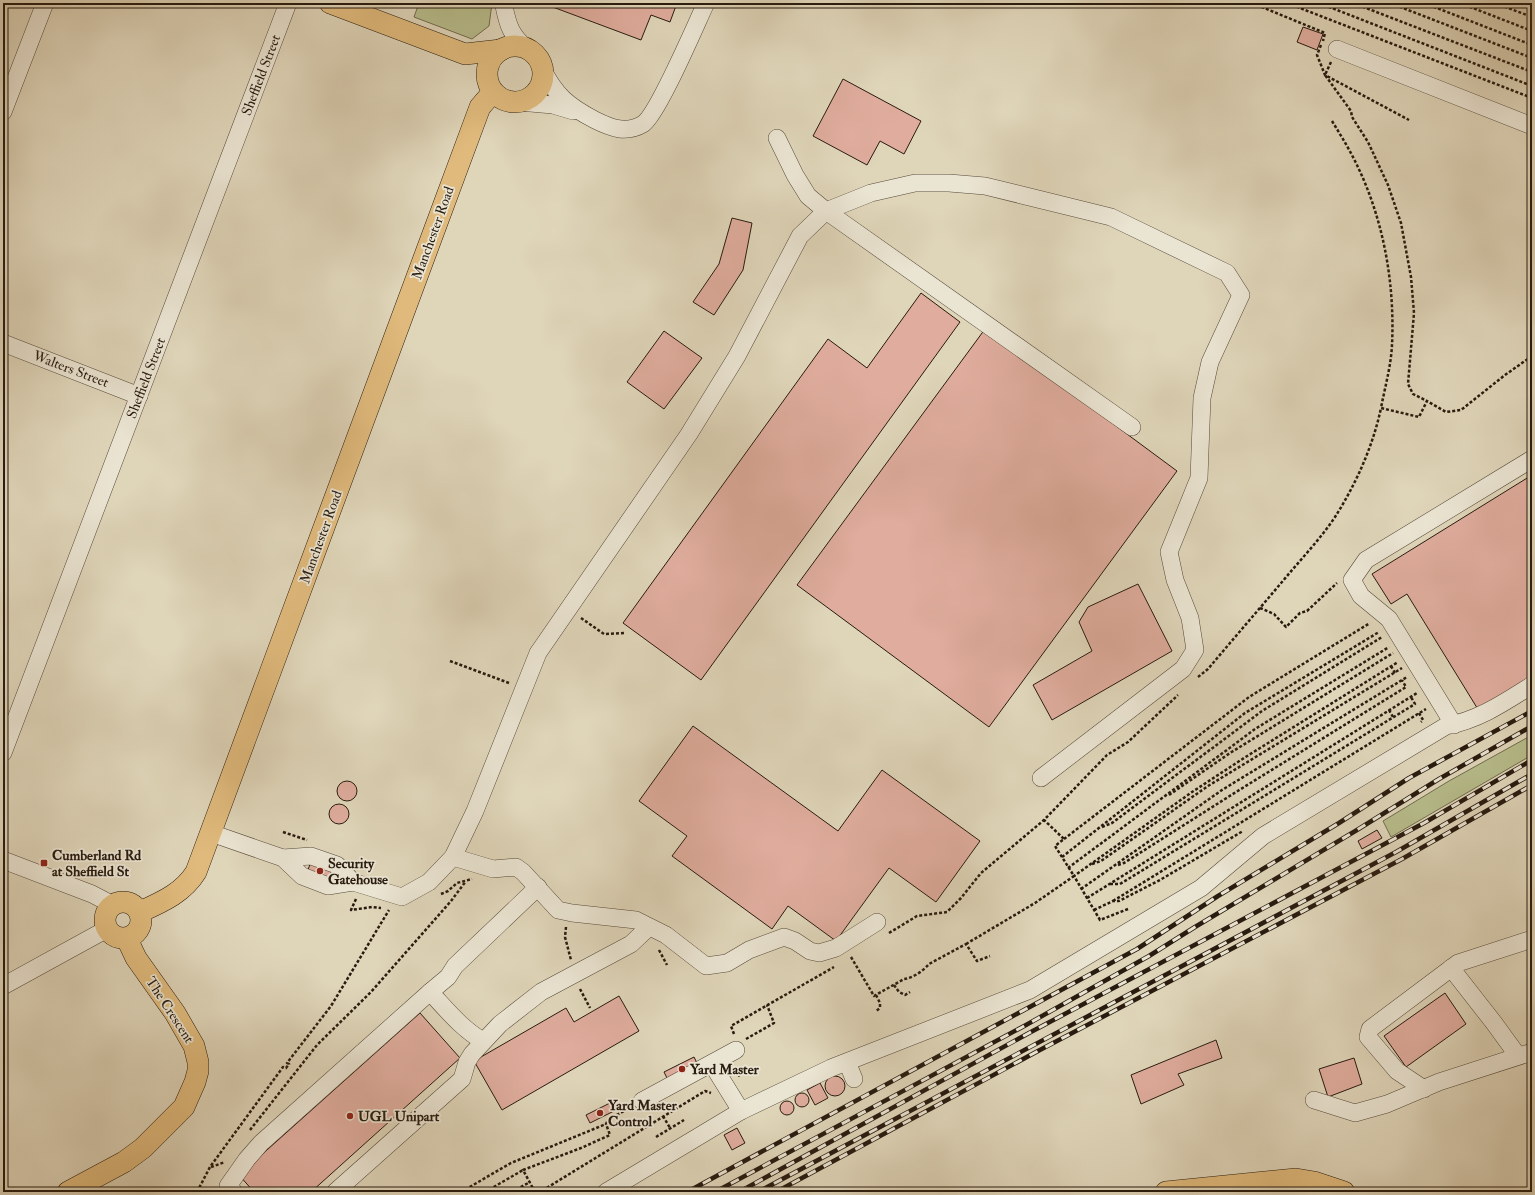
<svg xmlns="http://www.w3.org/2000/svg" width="1535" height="1195" viewBox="0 0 1535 1195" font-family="'IM FELL Double Pica',serif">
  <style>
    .green { fill: #b7bc8b; stroke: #706c4d }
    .building { fill: #dfac9d; stroke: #281b0f }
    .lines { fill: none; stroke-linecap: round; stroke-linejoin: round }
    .minor-casing { stroke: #564a3a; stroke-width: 18 }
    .major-casing { stroke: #281b0f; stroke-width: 22 }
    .path { stroke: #281b0f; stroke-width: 2.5; stroke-dasharray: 3 2; stroke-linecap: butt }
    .minor { stroke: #eae4d2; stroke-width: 17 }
    .major { stroke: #e0ba7c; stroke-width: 21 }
    .rail-casing { stroke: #281b0f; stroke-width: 4.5 }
    .rail { stroke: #eae4d2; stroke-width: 3; stroke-dasharray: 9; stroke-linecap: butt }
    .poi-dot { fill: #8f2418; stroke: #eae4d2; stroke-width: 1.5 }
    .labels { text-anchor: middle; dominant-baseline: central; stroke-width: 3.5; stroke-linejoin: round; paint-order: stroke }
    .street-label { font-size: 14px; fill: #281b0f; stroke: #eae4d2 }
    .poi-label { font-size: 14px; font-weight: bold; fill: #281b0f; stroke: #eae4d2; text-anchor: start }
  </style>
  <rect width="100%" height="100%" fill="#dfd5b9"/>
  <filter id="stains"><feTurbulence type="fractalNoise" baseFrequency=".005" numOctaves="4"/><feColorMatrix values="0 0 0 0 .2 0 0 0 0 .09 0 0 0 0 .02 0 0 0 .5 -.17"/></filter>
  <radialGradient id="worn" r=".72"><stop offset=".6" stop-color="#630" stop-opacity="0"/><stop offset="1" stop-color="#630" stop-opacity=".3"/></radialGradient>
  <g class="green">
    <polygon points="419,3 492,3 489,26 472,39 414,17"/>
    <polygon points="1532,735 1532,755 1391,837 1383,821 1449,781"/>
  </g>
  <g class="building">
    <polygon points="542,3 677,3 670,22 651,15 641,40"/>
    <polygon points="1303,27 1323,34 1317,50 1297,42"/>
    <polygon points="843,79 921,121 904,154 880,141 867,165 813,136"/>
    <polygon points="732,218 752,223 743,270 714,315 693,302 719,264"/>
    <polygon points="921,293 960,322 701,680 623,623 828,339 867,368"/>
    <polygon points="985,329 1177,471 989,727 797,585"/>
    <polygon points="664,331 702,358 664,409 627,382"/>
    <polygon points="1532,475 1532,678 1479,711 1407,594 1391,604 1372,574"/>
    <polygon points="1138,584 1172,651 1052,720 1033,685 1092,651 1079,622 1088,607"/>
    <polygon points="693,726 838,831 882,770 980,841 936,902 889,868 836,941 788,906 772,929 672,856 687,836 639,801"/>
    <circle cx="347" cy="791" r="10"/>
    <circle cx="339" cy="814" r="10"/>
    <polygon points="1377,830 1382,838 1362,849 1358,841"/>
    <polygon points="311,861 332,869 328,880 307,873"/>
    <polygon points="1445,993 1466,1024 1406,1067 1384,1036"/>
    <polygon points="619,996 639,1031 502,1110 474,1061 566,1008 574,1022"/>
    <polygon points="420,1013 460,1058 311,1192 254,1192 239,1175"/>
    <polygon points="1216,1040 1222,1058 1178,1074 1184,1085 1141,1104 1131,1075"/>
    <polygon points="694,1057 699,1067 669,1082 664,1072"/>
    <polygon points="1354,1058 1362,1084 1328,1097 1319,1069"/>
    <circle cx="835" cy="1086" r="10"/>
    <polygon points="820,1083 828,1098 815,1105 807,1090"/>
    <circle cx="802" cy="1100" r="7"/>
    <circle cx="787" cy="1108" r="7"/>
    <polygon points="610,1103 614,1111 590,1123 586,1115"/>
    <polygon points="737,1128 745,1143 732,1150 724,1135"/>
  </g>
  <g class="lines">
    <g class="minor-casing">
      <g id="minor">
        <path d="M 504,6 C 508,26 511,35 527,49"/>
        <polyline points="1337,49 1532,126"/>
        <path d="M 542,68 C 555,95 568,106 595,120 C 611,128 626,134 643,124 C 658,114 696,24 706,3"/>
        <polyline points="519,102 553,105 573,111"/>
        <polyline points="3,112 45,3"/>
        <polyline points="777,138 795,175 808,196 826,211 1132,427"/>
        <polyline points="3,343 139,396"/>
        <polyline points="1454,725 1389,619 1361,596 1352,580 1366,560 1532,459"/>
        <polyline points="3,753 288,3"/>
        <polyline points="211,833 283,858 302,876 328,886 353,882"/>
        <polyline points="453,857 493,869 516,867 523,872 558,910 572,913 636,920 666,935 706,966 727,963 749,950 784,937 795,941 810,951 819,953 836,948 877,922"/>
        <polyline points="283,858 311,856 337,865 353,882 402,897 429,882 453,857 475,811 538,653 689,434 737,356 800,236 826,211 871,193 915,183 949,183 985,186 1111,217 1227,273 1241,295 1210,362 1202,398 1199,478 1169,552 1175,580 1190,618 1195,650 1183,669 1041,778"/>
        <polyline points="3,860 92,894 113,905"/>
        <polyline points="1451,968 1494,1023 1518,1056"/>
        <polyline points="3,986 107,929"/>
        <polyline points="430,992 448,977 455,966 538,887"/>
        <polyline points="847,1062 854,1079"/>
        <polyline points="712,1064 741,1111"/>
        <polyline points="1424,1089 1397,1071 1368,1037 1370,1029 1458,963 1532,939"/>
        <polyline points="1314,1100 1355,1113 1387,1104 1439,1082 1532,1052"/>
        <polyline points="642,1101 736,1050"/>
        <path d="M 234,1192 L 228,1186 L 247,1159 L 261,1143 L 430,992 C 447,1010 462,1029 483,1041"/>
        <polyline points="335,1192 462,1079 467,1062 472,1054 500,1024 541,992 631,944 649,927"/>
        <path d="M 606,1192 L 741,1111 L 831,1068 L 1030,990 L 1201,888 L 1263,836 L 1446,726 C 1479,720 1505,702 1532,685"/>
      </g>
    </g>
    <g class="major-casing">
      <g id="major">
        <polyline points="330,3 465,54 501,50"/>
        <circle cx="515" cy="74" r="28"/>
        <circle cx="123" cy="920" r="18"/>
        <path d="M 140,912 C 162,902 183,893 196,872 L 480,107 L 493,92"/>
        <polyline points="68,1192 124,1162 143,1148 184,1107 195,1082 198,1071 198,1062 194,1046 175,1013 136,958 127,939"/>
        <polyline points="1166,1192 1296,1179 1314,1182 1344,1192"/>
      </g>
    </g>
    <g class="path">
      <polyline points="800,3 802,4 802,3"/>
      <polyline points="1252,3 1325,33 1323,41"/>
      <polyline points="1287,3 1532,98"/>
      <polyline points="1319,3 1532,86"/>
      <polyline points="1353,3 1532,72"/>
      <polyline points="1390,3 1532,58"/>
      <polyline points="1424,3 1532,45"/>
      <polyline points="1460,3 1532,31"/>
      <polyline points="1495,3 1532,17"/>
      <polyline points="1321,45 1317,55 1325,75 1409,120"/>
      <polyline points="1331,62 1325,75 1351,111 1352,117 1368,142 1388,185 1401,223 1411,277 1414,313 1408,384 1413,394 1427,401"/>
      <path d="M 1332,121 C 1340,134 1348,147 1355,161 C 1383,217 1395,282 1392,345 C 1391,366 1385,387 1381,408"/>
      <polyline points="1260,608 1274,614 1286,627 1300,613 1307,611 1337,583"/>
      <polyline points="581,618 604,634 625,633"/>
      <polyline points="450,661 509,683"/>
      <polyline points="1391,666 1395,673"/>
      <path d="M 1198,677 L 1208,669 C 1234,638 1261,607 1287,576 C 1303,557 1321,538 1335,517 C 1356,484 1373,446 1381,408 L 1419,417 L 1427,401 L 1446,412 L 1461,410 L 1505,375 L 1532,356"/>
      <polyline points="1389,710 1393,717"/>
      <polyline points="1419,713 1423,720 1421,722"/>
      <polyline points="1169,795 1230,753 1393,653"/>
      <polyline points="1102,827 1112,823 1262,711 1382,637"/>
      <polyline points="283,832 307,840"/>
      <polyline points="1064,839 1249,697 1370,623"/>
      <polyline points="1062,857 1245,713 1379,632"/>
      <polyline points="1092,864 1101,861 1208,786 1402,668"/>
      <polyline points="1118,865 1124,863 1236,792 1406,687 1402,680"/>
      <polyline points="1068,868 1255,729 1389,647"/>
      <polyline points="1110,884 1120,884 1415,704 1411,697"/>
      <polyline points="1081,889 1222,790 1407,677"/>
      <polyline points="441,894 448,891 457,883 472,879"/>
      <polyline points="1087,898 1417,693"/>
      <polyline points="356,899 351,910 372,907 381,908"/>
      <polyline points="1113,901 1426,709"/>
      <polyline points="1128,909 1100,920 1074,876 1192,792 1244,758 1398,662"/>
      <polyline points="1094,910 1113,901 1119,901 1160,880 1243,831"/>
      <polyline points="566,927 565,937 571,960"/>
      <polyline points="889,933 917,916 947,912 961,898 981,873 1044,820"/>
      <polyline points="966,944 1035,903 1074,876 1055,846 1064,839 1044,820 1107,755 1128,742 1178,695"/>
      <polyline points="659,950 667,965"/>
      <path d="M 851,957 L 874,996 L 904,979 C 913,978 923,971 929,964 L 966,944 L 977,961 L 990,956"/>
      <polyline points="894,985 899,992 905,995 910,992"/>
      <polyline points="580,989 590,1008"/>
      <polyline points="876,995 880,1003 880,1008 876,1011"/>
      <polyline points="734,1034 731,1026 834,967"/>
      <polyline points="746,1039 774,1023 767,1005"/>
      <polyline points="738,1076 743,1073"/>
      <polyline points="663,1116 670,1128"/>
      <polyline points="250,1130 317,1045 371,992 451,901 466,881"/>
      <polyline points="656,1137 684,1120"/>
      <polyline points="211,1167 225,1162"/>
      <polyline points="197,1192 210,1167 283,1067 286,1068 289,1064 287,1063 331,1006 389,910"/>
      <polyline points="461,1192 511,1163 606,1124"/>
      <polyline points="485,1192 523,1170"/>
      <polyline points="512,1192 530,1182"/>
      <polyline points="533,1192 540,1192 705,1091 711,1093"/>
      <polyline points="535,1192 523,1170 581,1148 610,1135 606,1124 608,1120 629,1108"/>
    </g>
    <use href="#minor" class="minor"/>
    <use href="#major" class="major"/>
    <g class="rail-casing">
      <g id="rail">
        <polyline points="687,1192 1137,949 1218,896 1339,823 1409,778 1532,711"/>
        <polyline points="715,1192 1026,1025 1149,956 1195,927 1357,830 1439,779 1532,726"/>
        <polyline points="739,1192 1029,1033 1424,823 1532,760"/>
        <polyline points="758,1192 1396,852 1532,774"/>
        <polyline points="776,1192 1038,1051 1402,859 1532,785"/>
      </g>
    </g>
    <use href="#rail" class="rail"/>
  </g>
  <g class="poi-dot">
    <rect x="40" y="859" width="8" height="8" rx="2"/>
    <circle cx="320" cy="871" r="4"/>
    <circle cx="682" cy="1069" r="4"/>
    <circle cx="600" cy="1113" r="4"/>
    <circle cx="350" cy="1116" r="4"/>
  </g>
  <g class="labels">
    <g class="street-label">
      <text transform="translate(261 75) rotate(-69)">Sheffield Street</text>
      <text transform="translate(433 233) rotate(-70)">Manchester Road</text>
      <text transform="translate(71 369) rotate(21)">Walters Street</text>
      <text transform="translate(146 378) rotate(-69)">Sheffield Street</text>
      <text transform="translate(321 537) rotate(-70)">Manchester Road</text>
      <text transform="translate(170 1010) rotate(57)">The Crescent</text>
    </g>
    <g class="poi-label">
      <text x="52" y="855">Cumberland Rd<tspan x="52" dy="16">at Sheffield St</tspan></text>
      <text x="328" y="863">Security<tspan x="328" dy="16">Gatehouse</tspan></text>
      <text x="690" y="1069">Yard Master</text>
      <text x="608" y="1105">Yard Master<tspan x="608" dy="16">Control</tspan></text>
      <text x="358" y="1116">UGL Unipart</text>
    </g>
  </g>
  <rect width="1535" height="1195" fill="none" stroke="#dfd5b9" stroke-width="16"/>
  <rect x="4" y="4" width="1527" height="1187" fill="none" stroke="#281b0f" stroke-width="2"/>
  <rect x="8" y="8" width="1519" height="1179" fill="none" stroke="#281b0f"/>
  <rect width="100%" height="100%" filter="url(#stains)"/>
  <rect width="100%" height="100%" fill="url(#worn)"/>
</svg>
